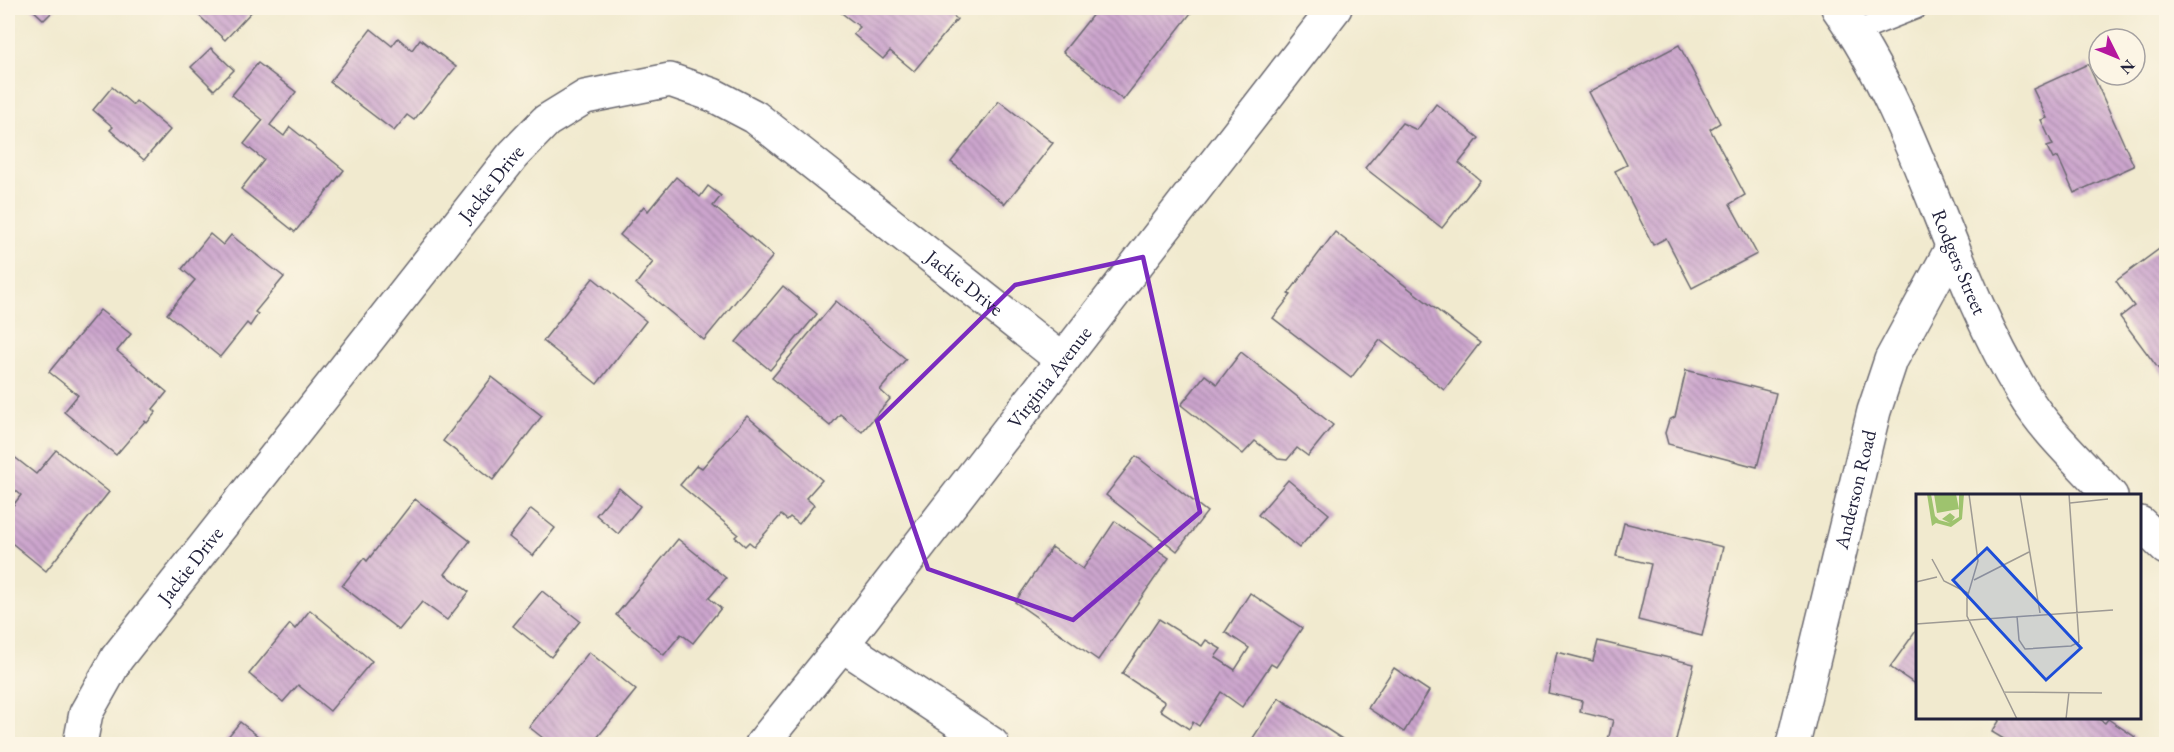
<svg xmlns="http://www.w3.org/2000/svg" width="2174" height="752" viewBox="0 0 2174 752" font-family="'EB Garamond',serif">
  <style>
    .building { fill: url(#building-back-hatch) }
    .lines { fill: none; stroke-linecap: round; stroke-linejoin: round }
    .service-casing { stroke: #6a686f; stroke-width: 24 }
    .minor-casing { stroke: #6a686f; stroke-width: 36 }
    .tertiary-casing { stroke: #6a686f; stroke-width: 36 }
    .service { stroke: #fff; stroke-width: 21 }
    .minor { stroke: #fff; stroke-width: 33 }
    .tertiary { stroke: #fff; stroke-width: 33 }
    .marked { fill: none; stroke: #7b2cbf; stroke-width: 4.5; stroke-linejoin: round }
    .labels { text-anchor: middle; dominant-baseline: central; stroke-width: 4.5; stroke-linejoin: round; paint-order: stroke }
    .street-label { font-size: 20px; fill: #22223b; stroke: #fcf5e5 }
    .inset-road { fill: none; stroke: #9e9a94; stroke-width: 1.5 }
    .view { fill: #1d4ed8; fill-opacity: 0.15; stroke: #1d4ed8; stroke-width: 3 }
    .inset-edge { fill: none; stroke: #22223b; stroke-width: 3 }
  </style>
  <defs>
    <pattern id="building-back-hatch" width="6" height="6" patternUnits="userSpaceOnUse" patternTransform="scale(1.5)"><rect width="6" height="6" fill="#cca5cd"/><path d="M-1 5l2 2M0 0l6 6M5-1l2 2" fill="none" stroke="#a586a8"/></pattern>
  </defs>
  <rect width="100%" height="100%" fill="#fcf5e5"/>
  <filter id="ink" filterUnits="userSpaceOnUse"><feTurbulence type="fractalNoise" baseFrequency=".0167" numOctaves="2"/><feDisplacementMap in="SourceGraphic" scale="12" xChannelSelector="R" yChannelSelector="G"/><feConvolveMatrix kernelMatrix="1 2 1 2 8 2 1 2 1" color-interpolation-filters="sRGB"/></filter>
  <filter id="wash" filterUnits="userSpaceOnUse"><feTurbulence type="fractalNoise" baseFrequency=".008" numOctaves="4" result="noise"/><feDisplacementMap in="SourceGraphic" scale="24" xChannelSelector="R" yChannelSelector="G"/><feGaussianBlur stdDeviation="1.35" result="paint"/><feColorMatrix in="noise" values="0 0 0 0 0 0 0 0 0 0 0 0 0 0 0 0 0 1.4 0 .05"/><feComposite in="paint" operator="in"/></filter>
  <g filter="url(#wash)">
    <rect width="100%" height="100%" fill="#f1eacf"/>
    <g id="blocks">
      <g class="building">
        <polygon points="31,8 56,8 44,20"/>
        <polygon points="191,8 255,8 225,40"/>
        <polygon points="835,8 943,8 957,19 914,71 890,51 883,59 853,34 860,27"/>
        <polygon points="1098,8 1184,8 1191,13 1123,100 1063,52"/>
        <polygon points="371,29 392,46 398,38 412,50 420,39 456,67 414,120 407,115 394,131 330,82"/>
        <polygon points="1679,45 1720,123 1710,129 1745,195 1730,204 1757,254 1692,288 1666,238 1653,245 1615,171 1627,165 1589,92"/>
        <polygon points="211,48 234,70 214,90 191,67"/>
        <polygon points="258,63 296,92 270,125 284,136 290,127 344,170 295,232 241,189 264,160 244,144 263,120 232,95"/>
        <polygon points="2088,64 2134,166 2074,193 2058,157 2053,159 2047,147 2053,145 2041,120 2047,118 2033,89"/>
        <polygon points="112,87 133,105 136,101 170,130 144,160 110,130 113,127 93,110"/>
        <polygon points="999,101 1053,143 1005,204 951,162"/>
        <polygon points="1436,104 1479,138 1459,163 1480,180 1442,228 1365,168 1402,123 1417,130"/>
        <polygon points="676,177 700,197 708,186 721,196 713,206 773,256 704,340 636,284 653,262 620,235 644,206 648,211"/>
        <polygon points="1335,232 1480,343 1444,390 1380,340 1351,378 1273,318 1291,295 1288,294"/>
        <polygon points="210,234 223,245 231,235 284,277 255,312 258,314 250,326 247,323 220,357 167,314 195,280 182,269"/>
        <polygon points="2166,244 2166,379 2120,317 2134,306 2116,281"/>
        <polygon points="593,278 646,321 597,384 543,341"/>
        <polygon points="783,286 817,314 770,370 736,342"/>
        <polygon points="836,301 906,359 880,390 890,399 862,432 840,414 830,426 772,378"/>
        <polygon points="100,310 131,334 117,351 167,392 153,409 156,412 147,423 145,421 116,455 64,412 78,395 49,372"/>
        <polygon points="1241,352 1333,425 1308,456 1297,448 1287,460 1278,459 1255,441 1243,454 1181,405 1205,375 1217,384"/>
        <polygon points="1686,370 1776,393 1757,467 1668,444 1665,433 1669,420 1675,417"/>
        <polygon points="492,377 542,416 493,480 443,441"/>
        <polygon points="747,416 822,480 806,498 814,505 799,524 790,517 787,520 781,515 754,546 749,542 745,546 735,537 738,534 680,485 697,465 702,468"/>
        <polygon points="56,450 109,492 46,571 8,540 8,512 21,495 8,484 8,452 36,474"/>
        <polygon points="1136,456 1207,512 1177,551 1106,495"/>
        <polygon points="1288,480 1329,514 1299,548 1258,515"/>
        <polygon points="619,488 640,506 618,534 596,515"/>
        <polygon points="415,499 470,541 445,574 469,592 447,620 422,602 399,630 342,586 364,558 367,561"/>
        <polygon points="531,509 555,528 533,556 509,537"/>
        <polygon points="1115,521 1169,558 1098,660 1015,602 1052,547 1083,569"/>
        <polygon points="1624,523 1723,547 1702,636 1638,620 1651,564 1616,556"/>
        <polygon points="678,539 726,578 709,598 721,608 693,643 681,634 664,655 616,615"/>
        <polygon points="542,591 580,621 551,657 513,626"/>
        <polygon points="1250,593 1302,628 1276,667 1271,664 1242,707 1221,692 1199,726 1193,722 1189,729 1160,710 1165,702 1122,674 1159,619 1202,646 1206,640 1221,649 1215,657 1235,670 1249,648 1225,632"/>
        <polygon points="310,610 372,661 330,711 298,685 283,702 249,674 290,624 295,629"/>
        <polygon points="1918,628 1918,686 1890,667"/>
        <polygon points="1598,641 1694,664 1675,744 1607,744 1613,720 1580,712 1582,701 1548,693 1557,652 1593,661"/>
        <polygon points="589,652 636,690 592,744 538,744 543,738 529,727"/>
        <polygon points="1394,668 1429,691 1404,732 1368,708"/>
        <polygon points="1279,698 1350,744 1249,744"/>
        <polygon points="2001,718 2097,718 2105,723 2108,719 2135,737 2133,740 2140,744 2012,744 1992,732"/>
        <polygon points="240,722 268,744 222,744"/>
      </g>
    </g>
  </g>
  <g filter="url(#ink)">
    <use href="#blocks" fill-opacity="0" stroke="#6a686f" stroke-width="1.5"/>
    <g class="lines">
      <g class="service-casing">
        <polyline id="service" points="1855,32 1916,8"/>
      </g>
      <g class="minor-casing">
        <g id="minor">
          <path id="s1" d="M 1838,8 C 1920,124 1948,270 2022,392 C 2045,431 2081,463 2111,496"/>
          <polyline points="2140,523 2166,548"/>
          <polyline points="842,645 992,744"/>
          <path id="s2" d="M 80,744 L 86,713 L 117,658 L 513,155 L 546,121 L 585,97 L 670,80 L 713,95 L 755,117 L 1061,359"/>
          <path id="s3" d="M 1793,744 L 1874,411 L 1891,360 L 1952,248"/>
        </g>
      </g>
      <g class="tertiary-casing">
        <g id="tertiary">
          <path id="s4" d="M 762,744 L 842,645 L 1335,8"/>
        </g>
      </g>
      <use href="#service" class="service"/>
      <use href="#minor" class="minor"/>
      <use href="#tertiary" class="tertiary"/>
    </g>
  </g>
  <path class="marked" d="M 1143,257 L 1200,512 L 1073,620 L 928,569 L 877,421 L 1015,285 Z"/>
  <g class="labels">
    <g class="street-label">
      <text stroke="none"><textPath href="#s2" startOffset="699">Jackie Drive</textPath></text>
      <text stroke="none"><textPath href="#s1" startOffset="282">Rodgers Street</textPath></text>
      <text stroke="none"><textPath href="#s2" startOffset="1275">Jackie Drive</textPath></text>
      <text stroke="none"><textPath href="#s4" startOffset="466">Virginia Avenue</textPath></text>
      <text stroke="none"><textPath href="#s3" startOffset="262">Anderson Road</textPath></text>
      <text stroke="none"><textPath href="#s2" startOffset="213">Jackie Drive</textPath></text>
    </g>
  </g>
  <g transform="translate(1916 494)">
    <rect width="225" height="225" fill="#f1eacf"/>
    <path d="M 11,0 L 15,0 L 19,22 L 23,26 L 34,29 L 26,25 L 34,19 L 39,23 L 36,27 L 43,23 L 43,0 L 48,0 L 46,25 L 35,33 L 20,29 L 16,32 ZM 18,0 L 40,0 L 43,15 L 21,19 Z" fill="#9ec36e"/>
    <path class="inset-road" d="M 53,0 L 62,67 L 51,104 L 51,122 L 101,225M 104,0 L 124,119M 154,9 L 192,5M 16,65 L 28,87 L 52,99M 58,86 L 113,58M 0,88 L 21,83M 101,122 L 103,146 L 109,155 L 155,152 L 163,148 L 153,0M 0,130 L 197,116M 87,198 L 186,199M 150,225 L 153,198"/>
    <path class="view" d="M 71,54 L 165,154 L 130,186 L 37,86 Z"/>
    <rect width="225" height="225" class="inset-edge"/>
  </g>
  <rect width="2174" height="752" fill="none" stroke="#fcf5e5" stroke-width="30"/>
  <g transform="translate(2117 57) rotate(133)"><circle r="28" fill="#fcf5e5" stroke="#a5a1a1" stroke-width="1.5"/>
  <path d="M0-4.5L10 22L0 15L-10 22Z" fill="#b5179e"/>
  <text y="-9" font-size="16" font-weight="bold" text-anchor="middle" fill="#22223b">N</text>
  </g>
</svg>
